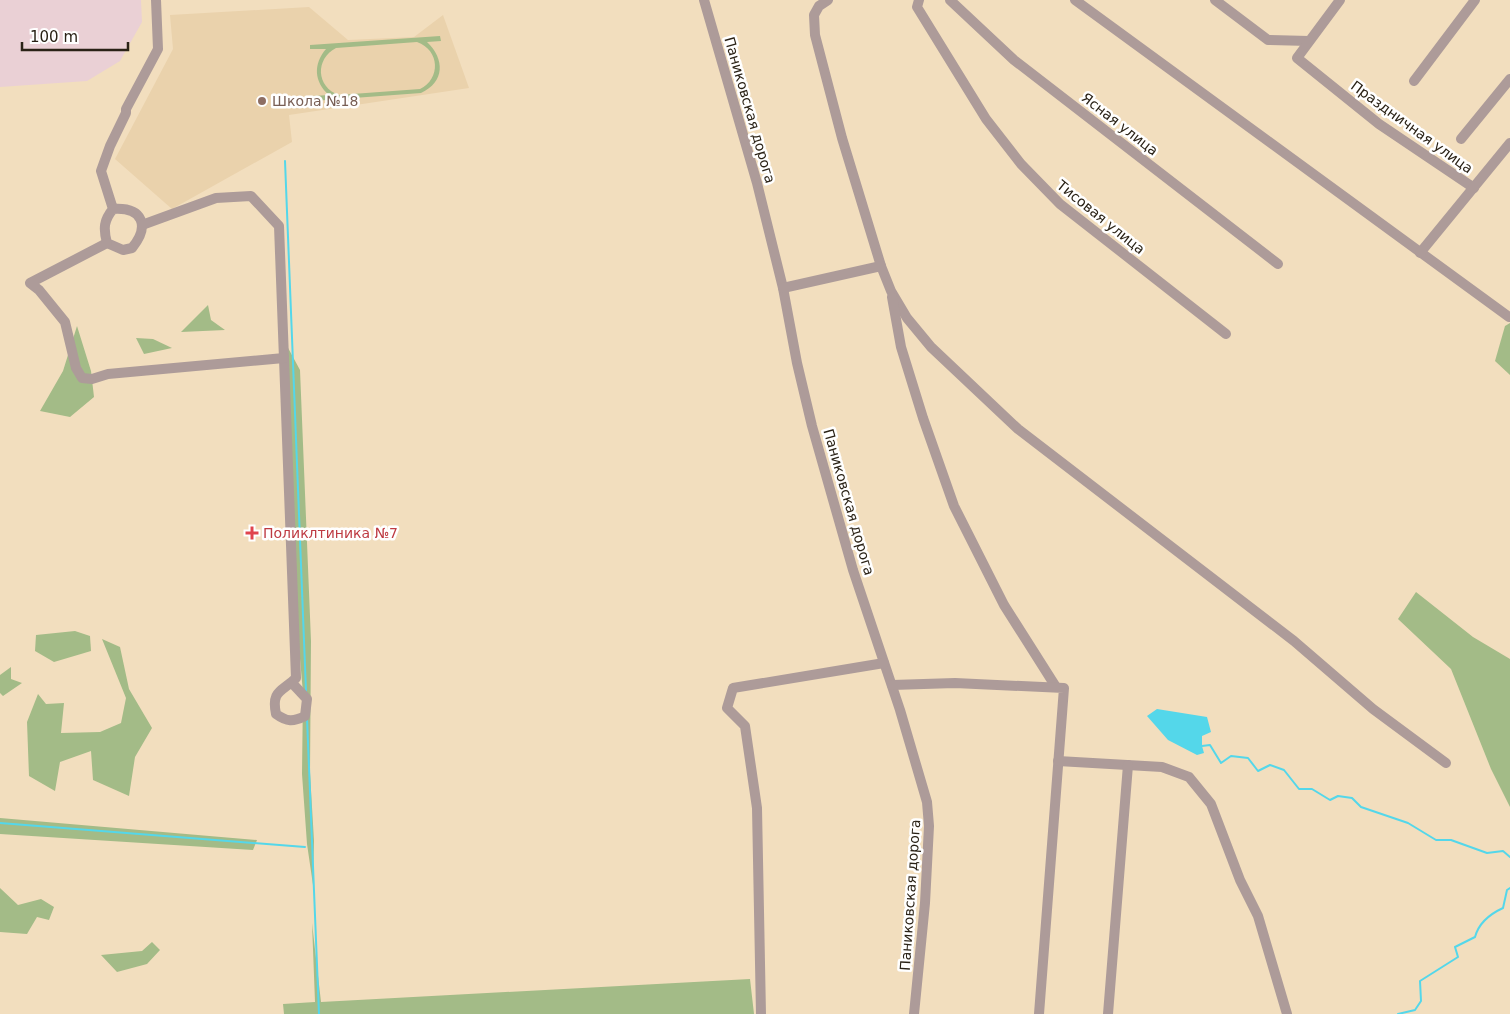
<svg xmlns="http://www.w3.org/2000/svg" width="1510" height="1014" viewBox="0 0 1510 1014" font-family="'DejaVu Sans',sans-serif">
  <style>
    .commercial { fill: #ead0d5 }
    .built { fill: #ead2ac }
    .green { fill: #a3bb87; fill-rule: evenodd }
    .water { fill: #54d7ea }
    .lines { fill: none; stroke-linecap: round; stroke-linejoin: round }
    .stream { stroke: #54d7ea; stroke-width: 2 }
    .minor { stroke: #ad9b99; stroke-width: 10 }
    .education-dot { fill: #8d6e63; stroke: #fff; stroke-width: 2 }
    .health-dot { fill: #e0444e; stroke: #fff; stroke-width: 2 }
    .labels { text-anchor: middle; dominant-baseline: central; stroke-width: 5; stroke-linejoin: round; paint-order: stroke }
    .education-label { font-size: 14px; fill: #785e54; stroke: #fff; text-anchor: start }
    .street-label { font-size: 14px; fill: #2a2216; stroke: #fff }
    .health-label { font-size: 14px; fill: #be3a42; stroke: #fff; text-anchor: start }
  </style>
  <rect width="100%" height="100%" fill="#f2debe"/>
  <polygon class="commercial" points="0,0 141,0 142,22 120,61 87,81 0,87"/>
  <polygon class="built" points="309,7 348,40 414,37 443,15 469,88 289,115 292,142 172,209 115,159 173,49 170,15"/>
  <g class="green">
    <path d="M 440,36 L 441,41 L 427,42 C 445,59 445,82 421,93 L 313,101 L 313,96 L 329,95 C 314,82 313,64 326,49 L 310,49 L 310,45 ZM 417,42 C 440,50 441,79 420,89 L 339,95 C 316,87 315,59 336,48 Z"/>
    <polygon points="208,305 211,320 225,330 181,332"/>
    <polygon points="1510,323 1510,375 1495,361 1505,326"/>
    <polygon points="77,326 91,371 94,397 70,417 40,411 63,371"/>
    <polygon points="136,338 153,339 172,348 144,354"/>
    <polygon points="287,346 300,370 311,641 310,773 314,841 313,885 307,844 302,774 303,693 297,624"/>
    <polygon points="1416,592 1473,637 1510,659 1510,807 1491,769 1451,669 1398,619"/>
    <polygon points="75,631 90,636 91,651 54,662 35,651 36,635"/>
    <polygon points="102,639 120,647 129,689 152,728 135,757 129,796 93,780 91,751 60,762 55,791 29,776 27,722 38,694 46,704 64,703 61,733 100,732 121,723 126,698"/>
    <polygon points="11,667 11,679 22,683 3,696 0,693 0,675"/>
    <polygon points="0,818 257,840 253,850 0,834"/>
    <polygon points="0,888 18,905 41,899 54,907 49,920 37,917 27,934 0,932"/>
    <polygon points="312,923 321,1002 750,979 754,1014 284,1014 283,1004 315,1002"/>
    <polygon points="152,942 160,950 147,964 117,972 101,955 142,951"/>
  </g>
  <polygon class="water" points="1157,709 1207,717 1211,732 1202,736 1202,746 1204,753 1197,755 1168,740 1147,716"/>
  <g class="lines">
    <g class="stream">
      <polyline points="285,161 306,691"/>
      <polyline points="307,718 319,1014"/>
      <polyline points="1202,746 1210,745 1221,763 1231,756 1248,758 1258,771 1270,765 1284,770 1299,789 1312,789 1330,800 1338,796 1352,798 1361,807 1408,823 1436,840 1451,840 1487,853 1503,851 1510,857"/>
      <polyline points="0,823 305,847"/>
      <path d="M 1398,1014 L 1415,1010 L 1421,1001 L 1420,981 L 1458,957 L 1455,947 L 1475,937 C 1479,922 1490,914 1503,908 L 1507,890 L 1510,888"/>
    </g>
    <g class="minor">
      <polyline points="704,0 757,183 783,288 797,363 812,426 853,570 900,710 927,802 929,826 925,903 914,1014"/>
      <polyline points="828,0 819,6 814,15 815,35 842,138 881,266"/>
      <polyline points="919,0 917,7 986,119 1021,164 1060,204 1226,334"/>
      <polyline points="950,0 1014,60 1278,264"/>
      <polyline points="1075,0 1509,317"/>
      <polyline points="1215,0 1268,40 1309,41"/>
      <polyline points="1340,0 1297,58 1379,124 1474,188"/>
      <polyline points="1414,81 1475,0"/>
      <polyline points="1461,139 1510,79"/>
      <path d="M 113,209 C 143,207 150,226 132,248 L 123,250 L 107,243 C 103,228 104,220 113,209 L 101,171 L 110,146 L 126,113 L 126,109 L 158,49 L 156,0"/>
      <path d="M 142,225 L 216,198 L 251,196 L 279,226 L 296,678 C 282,692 271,690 276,714 C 287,722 293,722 305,716 L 307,699 L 292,683"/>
      <polyline points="107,243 30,283 39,290 65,322 76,368 82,378 92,379 108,374 284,358"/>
      <polyline points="1420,253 1510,143"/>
      <polyline points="783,288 881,266 891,291 907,318 931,347 1018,429 1294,641 1373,709 1446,763"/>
      <polyline points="892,297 901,347 923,418 954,506 1004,605 1056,687"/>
      <polyline points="892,685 955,683 1064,688 1039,1014"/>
      <polyline points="1058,761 1162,767 1189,777 1211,804 1240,880 1258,916 1287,1014"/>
      <polyline points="761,1014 757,808 745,726 727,708 733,688 884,663"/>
      <polyline points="1108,1014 1128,765"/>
    </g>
  </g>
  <circle class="education-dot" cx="262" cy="101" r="5"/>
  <path class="health-dot" d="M249.5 525.5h5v5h5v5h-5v5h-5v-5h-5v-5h5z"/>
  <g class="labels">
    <g class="education-label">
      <text x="272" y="101">Школа №18</text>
    </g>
    <g class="street-label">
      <text transform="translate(750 110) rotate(74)">Паниковская дорога</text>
      <text transform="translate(1120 124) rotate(38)">Ясная улица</text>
      <text transform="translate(1412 127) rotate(36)">Праздничная улица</text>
      <text transform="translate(1101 217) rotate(39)">Тисовая улица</text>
      <text transform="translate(849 502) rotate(74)">Паниковская дорога</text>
      <text transform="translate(910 895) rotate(-86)">Паниковская дорога</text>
    </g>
    <g class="health-label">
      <text x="263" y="533">Поликлтиника №7</text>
    </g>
  </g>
  <path d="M22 42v8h106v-8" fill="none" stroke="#2a2216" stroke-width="2.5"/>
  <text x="30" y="42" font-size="15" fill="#2a2216" stroke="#ffffff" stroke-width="4" paint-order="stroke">100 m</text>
</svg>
